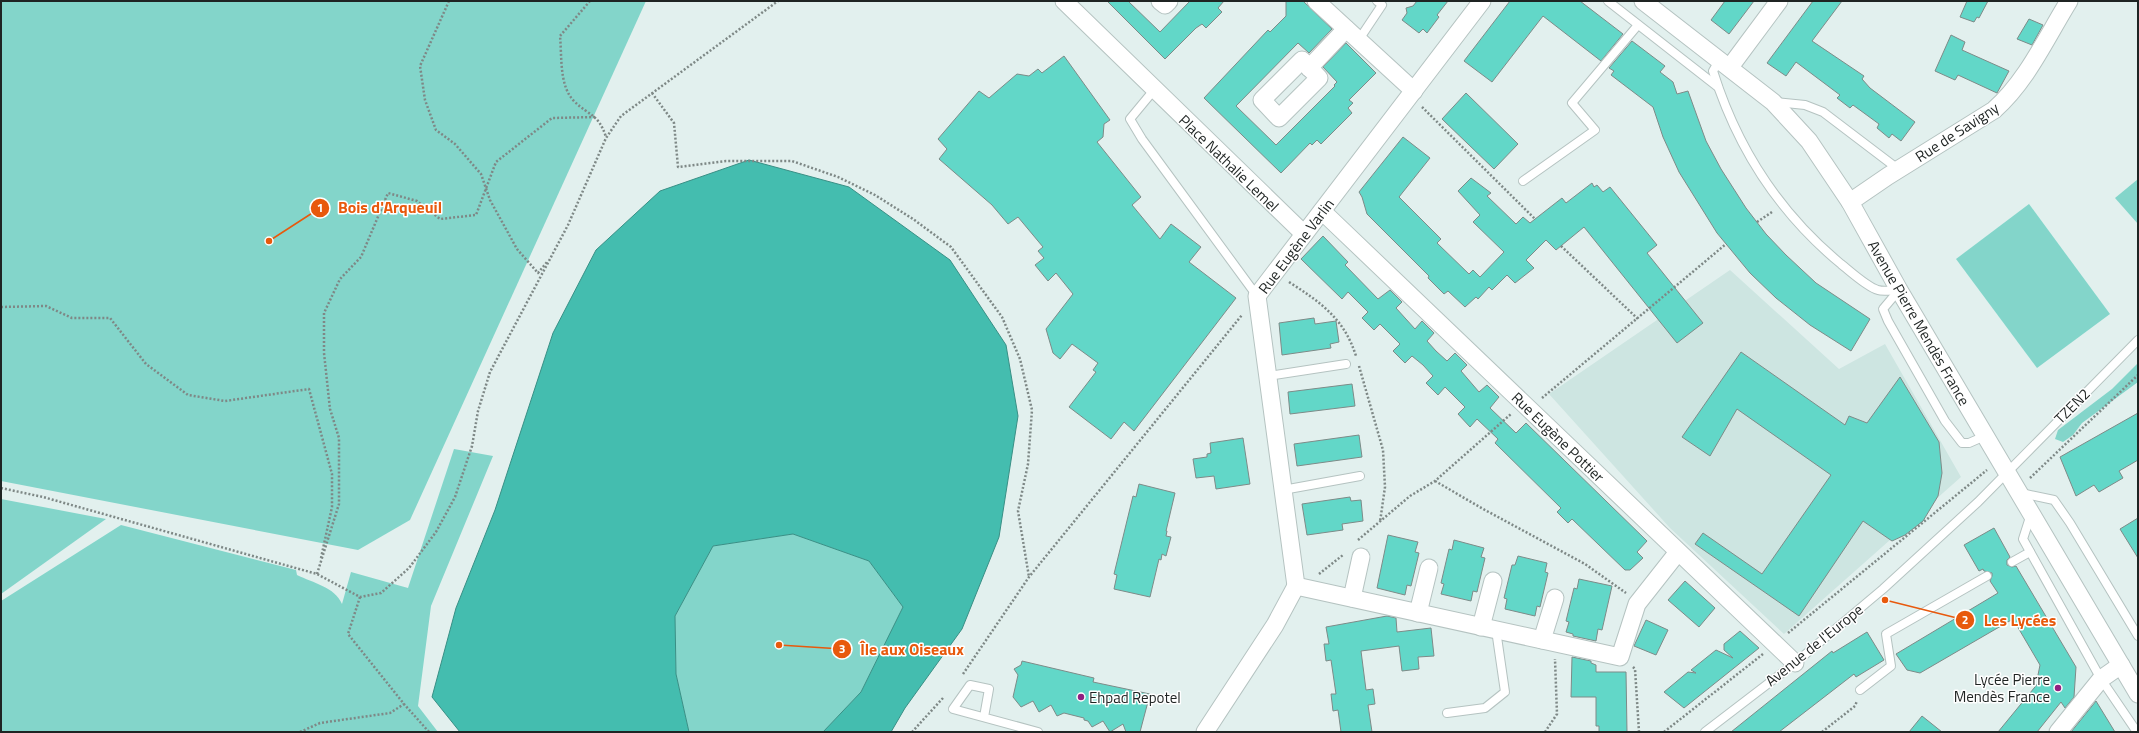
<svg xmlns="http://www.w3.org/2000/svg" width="2139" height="733" viewBox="0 0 2139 733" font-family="'Titillium Web',sans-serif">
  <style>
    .built { fill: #cde5e1 }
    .green { fill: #83d5ca }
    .water { fill: #44bdaf; stroke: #398f85 }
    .building { fill: #62d7c8; stroke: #7d8b88 }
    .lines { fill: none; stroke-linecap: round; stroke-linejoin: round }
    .lane-casing { stroke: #b5c3c1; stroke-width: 10 }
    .street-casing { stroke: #b5c3c1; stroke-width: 19 }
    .path { stroke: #7e8886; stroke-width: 2.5; stroke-dasharray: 2 2; stroke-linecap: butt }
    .lane { stroke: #fff; stroke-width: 8 }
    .street { stroke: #fff; stroke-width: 17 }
    .poi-dot { fill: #901f81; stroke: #fff; stroke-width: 1.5 }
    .labels { text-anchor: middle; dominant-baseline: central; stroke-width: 3; stroke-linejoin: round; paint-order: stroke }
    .street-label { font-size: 15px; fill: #1f2423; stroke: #fff }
    .poi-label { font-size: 15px; fill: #1f2423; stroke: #fff; text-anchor: end }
    .leader { fill: none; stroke: #e8590c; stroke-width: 1.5 }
    .callout-dot { fill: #e8590c; stroke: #fff; stroke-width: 1.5 }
    .mark-label { font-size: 12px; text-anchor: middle; font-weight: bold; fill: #fff }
    .callout-label { font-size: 16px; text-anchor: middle; font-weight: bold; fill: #e8590c; stroke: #fff; stroke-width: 3; stroke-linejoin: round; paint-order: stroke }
  </style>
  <rect width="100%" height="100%" fill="#e2f0ee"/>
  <polygon class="built" points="1730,270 1839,369 1885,344 1961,477 1784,634 1670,528 1549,394"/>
  <g class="green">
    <polygon points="1,1 646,1 410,520 358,550 1,481"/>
    <polygon points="2138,179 2138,224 2115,198"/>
    <polygon points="2029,204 2110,314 2037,368 1956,259"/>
    <polygon points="2138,363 2138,382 2082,423 2073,435 2063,442 2055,439 2058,430 2112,389"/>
    <path d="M 454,449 L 493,456 L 431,606 L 418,706 L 438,732 L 1,732 L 1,601 L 121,525 L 296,570 L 297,575 C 313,583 335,587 342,604 L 351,572 L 408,588 Z"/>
    <polygon points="1,499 106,519 1,594"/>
    <polygon points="793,534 869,561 903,607 861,692 823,732 689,732 676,674 675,616 713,546"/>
  </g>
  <polygon class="water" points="749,160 849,187 950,260 1006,345 1018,416 999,537 962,629 905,708 891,732 823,732 861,692 903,607 869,561 793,534 713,546 675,616 676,674 689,732 460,732 432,697 456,608 495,510 553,333 596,250 660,191"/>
  <g class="building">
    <polygon points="1107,1 1128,1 1160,32 1190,1 1224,1 1218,8 1222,12 1206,28 1202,24 1196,28 1165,59"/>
    <polygon points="1286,1 1303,1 1332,29 1309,53 1298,43 1236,106 1276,145 1335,86 1334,85 1337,82 1323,67 1346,43 1376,73 1349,100 1353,103 1348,108 1352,113 1321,144 1317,140 1312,145 1310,143 1281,173 1204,98 1268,30 1270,32 1286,16"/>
    <polygon points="1417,1 1448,1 1437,15 1439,17 1427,33 1423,29 1419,33 1402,20 1407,13 1406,8 1413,6"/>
    <polygon points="1510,1 1580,1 1623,34 1601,61 1543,16 1492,82 1464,61"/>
    <polygon points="1725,1 1754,1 1729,34 1711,20"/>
    <polygon points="1813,1 1842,1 1812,41 1864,76 1862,79 1870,88 1915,122 1901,141 1892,134 1889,138 1877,128 1879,124 1853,105 1850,108 1837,98 1840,95 1796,62 1786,76 1767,63"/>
    <polygon points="1967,1 1988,1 1979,18 1977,17 1974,22 1960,17"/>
    <polygon points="2029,19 2043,25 2032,45 2017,39"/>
    <polygon points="1951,35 1965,42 1962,50 2009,71 1997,93 1958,75 1955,80 1935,71"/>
    <polygon points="1632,41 1665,66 1660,72 1673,82 1677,94 1688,91 1706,141 1721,169 1746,208 1766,234 1786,255 1816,283 1870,319 1851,351 1810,325 1776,298 1750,273 1717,233 1679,172 1663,137 1653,107 1611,75 1614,71 1609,68"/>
    <polygon points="1064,56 1110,120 1104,124 1103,137 1097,142 1141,197 1132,205 1160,239 1171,224 1201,247 1189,262 1236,298 1134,431 1124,422 1111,439 1069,407 1096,372 1093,370 1098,363 1072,344 1060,359 1053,353 1046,329 1073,294 1056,273 1048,281 1035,265 1044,258 1038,251 1043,247 1018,217 1008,224 992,205 939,159 947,149 938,139 979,91 989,98 1017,74 1029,76 1038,69 1042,73"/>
    <polygon points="1466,93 1518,144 1494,169 1442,119"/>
    <polygon points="1403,137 1430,158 1399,197 1441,239 1437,243 1469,274 1473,270 1480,277 1504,252 1473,222 1480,215 1458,191 1471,178 1491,193 1487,196 1516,224 1523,217 1530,223 1562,198 1566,203 1592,183 1594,187 1597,185 1603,192 1610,187 1657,245 1647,253 1703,323 1677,343 1584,227 1556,250 1546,240 1526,260 1534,268 1515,283 1507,275 1492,290 1489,287 1478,299 1476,297 1465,307 1448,291 1444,294 1428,278 1429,276 1367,214 1362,197 1359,192"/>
    <polygon points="1323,236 1348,262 1345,265 1378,299 1390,290 1402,302 1396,308 1415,329 1422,321 1434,333 1427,341 1436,351 1447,361 1455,353 1467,365 1461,371 1479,392 1487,385 1499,397 1490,408 1516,433 1526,423 1647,541 1637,552 1643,558 1630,570 1625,570 1572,519 1568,523 1557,512 1561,508 1495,443 1498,439 1477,419 1470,427 1458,414 1465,407 1445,387 1438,395 1426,383 1433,376 1423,365 1412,356 1405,363 1393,351 1400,344 1380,324 1374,330 1362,318 1368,312 1348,292 1342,299 1301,259"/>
    <polygon points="1314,318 1315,324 1336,321 1339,342 1330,344 1331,348 1282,355 1279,323"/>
    <polygon points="1741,352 1845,425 1849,416 1867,423 1900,377 1939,442 1942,473 1938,496 1923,521 1905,535 1892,541 1863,521 1799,616 1695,544 1703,533 1762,574 1831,475 1737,409 1710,456 1682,437"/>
    <polygon points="1352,384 1355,406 1290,414 1288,392"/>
    <polygon points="2138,413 2138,460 2119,471 2123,478 2099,492 2094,485 2076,496 2060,457"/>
    <polygon points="1359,435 1362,457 1297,466 1294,444"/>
    <polygon points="1243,438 1250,484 1216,489 1214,476 1196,478 1193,459 1207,457 1207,454 1211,453 1210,443"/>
    <polygon points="1139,484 1175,493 1166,531 1167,531 1166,536 1171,537 1166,556 1162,554 1161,560 1159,559 1150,597 1114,589 1117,575 1114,574 1133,496 1136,497"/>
    <polygon points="1350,497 1351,501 1361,500 1363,521 1342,524 1343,530 1307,535 1302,504"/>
    <polygon points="2138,518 2138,558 2120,529"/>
    <polygon points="1994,528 2010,557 2007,560 2007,565 2012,567 2016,566 2076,667 2074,697 2065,708 2061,702 2037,732 1998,732 2039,682 2038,675 2040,665 2013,619 1920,673 1907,670 1896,654 1998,593 1990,581 1992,576 1992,573 1984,571 1983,569 1979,571 1964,545"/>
    <polygon points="1388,535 1418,542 1415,552 1419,553 1411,586 1407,585 1405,595 1377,588"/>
    <polygon points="1454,540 1484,548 1481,557 1485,558 1477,592 1473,591 1471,601 1441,594 1444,584 1441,583 1449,549 1452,550"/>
    <polygon points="1518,556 1547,563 1545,572 1548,573 1540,607 1537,606 1535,616 1505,609 1507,599 1504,598 1512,565 1515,565"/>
    <polygon points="1579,579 1612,586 1602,630 1598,629 1596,641 1573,636 1573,634 1566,632 1569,622 1566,621 1574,588 1577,589"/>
    <polygon points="1685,581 1715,608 1699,627 1668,600"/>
    <polygon points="1387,616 1396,618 1397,632 1431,628 1434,656 1418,657 1419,669 1402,671 1399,646 1361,651 1366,690 1373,689 1375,704 1368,705 1372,732 1341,732 1338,710 1333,711 1331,694 1336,694 1331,660 1326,661 1324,644 1329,644 1326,627"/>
    <polygon points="1646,620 1668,630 1656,655 1634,646"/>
    <polygon points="1740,631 1759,648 1684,708 1664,692 1688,672 1696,673 1691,670 1716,650 1733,658 1724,650 1724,644"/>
    <polygon points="1867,632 1884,660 1856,677 1854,674 1779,732 1731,732 1832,651 1833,653"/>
    <polygon points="1572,657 1591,661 1591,663 1596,665 1596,672 1626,672 1627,732 1599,732 1599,726 1596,726 1596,697 1571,697"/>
    <polygon points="1022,661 1094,678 1093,682 1150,694 1140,732 1126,732 1123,724 1110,732 1103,721 1092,727 1088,721 1084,720 1084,718 1064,713 1057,716 1051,705 1039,712 1033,701 1021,707 1013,697 1018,675 1014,669 1021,665"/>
    <polygon points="2096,701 2115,732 2071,732"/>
    <polygon points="1922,716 1942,732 1909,732"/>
  </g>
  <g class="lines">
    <g class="lane-casing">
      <g id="lane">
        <polyline points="1608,1 1718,87"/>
        <polyline points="1358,41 1382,5 1377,1"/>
        <path d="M 1720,59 L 1713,71 C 1737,148 1778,212 1841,264 C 1850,271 1867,287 1878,290 C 1883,292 1893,290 1899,290"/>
        <polyline points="1154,90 1130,119 1142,139 1257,296"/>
        <polyline points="1776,102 1805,105 1823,112 1898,169"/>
        <polyline points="1523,181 1595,130 1572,103 1638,25"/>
        <polyline points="1899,290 1883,309 1888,321 1945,421 1962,443 1969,443 1985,436"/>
        <polyline points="1268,376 1346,364"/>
        <polyline points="1283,490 1360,476"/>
        <polyline points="2021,493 2054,500 2070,523 2138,636"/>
        <polyline points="2031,514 2023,539 2101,679 2137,732"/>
        <polyline points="2012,562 2030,552"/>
        <polyline points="1860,690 1891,666 1886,634 1987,576"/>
        <polyline points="1447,713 1485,708 1505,692 1496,630"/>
        <polyline points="984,717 989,689 970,685 953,709 1038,732"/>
        <polyline points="1705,732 1795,663 1883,589 1978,502 2138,340"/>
      </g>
    </g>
    <g class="street-casing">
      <g id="street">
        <polyline points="1064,1 1304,234"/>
        <polyline points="1160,1 1165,5 1169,1"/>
        <polyline points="1316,1 1414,91"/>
        <polyline points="1643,1 1773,102 1809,141 1850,202 1899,290 2138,694"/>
        <polygon points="1302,60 1319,78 1279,118 1262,100"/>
        <polyline points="1730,67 1779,1"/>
        <polyline points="1309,68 1346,29"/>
        <path d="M 1850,202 L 1888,176 L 1994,110 C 2027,81 2046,38 2069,1"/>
        <polyline points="1322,211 1795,663"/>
        <polyline points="1296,586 1257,296 1482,1"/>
        <polyline points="1296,586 1620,657 1637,604 1678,552"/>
        <polyline points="1352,598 1361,557"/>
        <polyline points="1418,613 1429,568"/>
        <polyline points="1481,627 1493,581"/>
        <polyline points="1542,640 1555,598"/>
        <polyline points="1205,732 1275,625 1296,586"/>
        <polyline points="2058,732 2101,679 2121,665"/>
      </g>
    </g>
    <g class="path">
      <polyline points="449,1 420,66 425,100 436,130 455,144 481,174 490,200 517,249 538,273 547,262"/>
      <path d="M 590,1 L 560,36 C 562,56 559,86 574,101 C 590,117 598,113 606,137"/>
      <polyline points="652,93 674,123 678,167 726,161 792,161 838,177 875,195 913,219 951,247 1002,317 1020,359 1032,410 1028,464 1018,511 1029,577"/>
      <polyline points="1422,107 1535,219"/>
      <polyline points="1757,222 1772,212"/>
      <polyline points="1561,246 1638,319"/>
      <path d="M 1289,282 C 1320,302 1344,318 1356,356"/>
      <polyline points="1,307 46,306 72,318 110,318 146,364 188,395 225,401 309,389 332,474 332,507 321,558"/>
      <polyline points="1359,366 1383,450 1385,487 1380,522"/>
      <polyline points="1542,398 1726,244"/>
      <polyline points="2030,478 2138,375"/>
      <polyline points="1435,481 1485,510 1585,564 1626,593"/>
      <polyline points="1,488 43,497 317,574 360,597 381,593 409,568 436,532 455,497 472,446 478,411 490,372 568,225 606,138 621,116 778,1"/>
      <polyline points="1358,540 1410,496 1435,481 1511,414"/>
      <polyline points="317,574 339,504 339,438 330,409 324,353 324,313 340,279 361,257 388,193 417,201 440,219 476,215 496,162 552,118 596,117"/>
      <polyline points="1319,574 1343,555"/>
      <polyline points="360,597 348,634 404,704 429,732"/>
      <polyline points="1788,633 1987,470"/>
      <polyline points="1633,667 1635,669 1639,732"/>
      <polyline points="963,674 1029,577 1242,315"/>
      <polyline points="300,732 320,723 390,713 404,704"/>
      <polyline points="912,732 943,698"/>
      <polyline points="1545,732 1557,714 1555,659"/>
      <polyline points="1664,732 1763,654"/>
      <polyline points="1822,732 1855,706 1857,701"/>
    </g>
    <use href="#lane" class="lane"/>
    <use href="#street" class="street"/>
  </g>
  <g class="poi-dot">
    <circle cx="2058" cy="688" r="4"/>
    <circle cx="1081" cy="697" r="4"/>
  </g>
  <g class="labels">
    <g class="street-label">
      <text transform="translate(1957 132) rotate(-33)">Rue de Savigny</text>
      <text transform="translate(1229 163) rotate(44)">Place Nathalie Lemel</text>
      <text transform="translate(1296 246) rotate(-53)">Rue Eugène Varlin</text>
      <text transform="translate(1919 323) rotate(60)">Avenue Pierre Mendès France</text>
      <text transform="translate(2072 406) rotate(-45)">TZEN2</text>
      <text transform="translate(1558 437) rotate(44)">Rue Eugène Pottier</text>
      <text transform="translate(1814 645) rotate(-39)">Avenue de l'Europe</text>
    </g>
    <g class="poi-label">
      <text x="2050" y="679">Lycée Pierre<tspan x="2050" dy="17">Mendès France</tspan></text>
      <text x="1089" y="697" text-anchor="start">Ehpad Repotel</text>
    </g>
  </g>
  <path class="leader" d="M269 241L320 208M1885 600L1965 620M779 645L842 649"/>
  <g class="callout-dot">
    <circle cx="269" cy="241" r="4"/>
    <circle cx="1885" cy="600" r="4"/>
    <circle cx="779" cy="645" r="4"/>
    <circle cx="320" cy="208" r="10"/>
    <circle cx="1965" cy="620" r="10"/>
    <circle cx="842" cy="649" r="10"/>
  </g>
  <g class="mark-label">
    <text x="320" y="212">1</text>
    <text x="1965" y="624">2</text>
    <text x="842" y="653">3</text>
  </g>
  <g class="callout-label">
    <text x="390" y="213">Bois d'Arqueuil</text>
    <text x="2020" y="626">Les Lycées</text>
    <text x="912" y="655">Île aux Oiseaux</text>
  </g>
  <rect width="2139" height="733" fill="none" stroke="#1f2423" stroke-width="4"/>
</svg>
